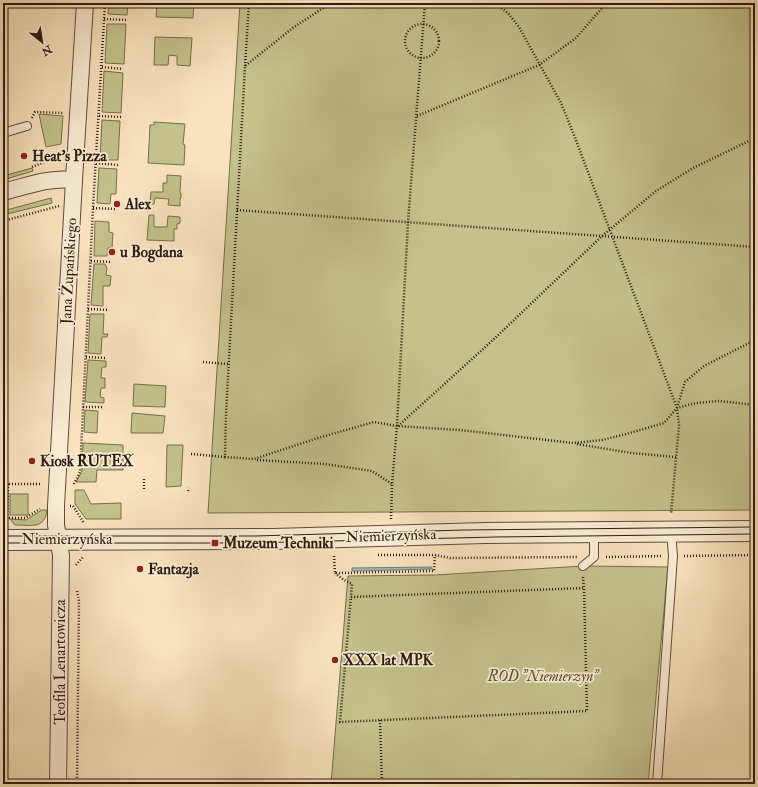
<svg xmlns="http://www.w3.org/2000/svg" width="758" height="787" viewBox="0 0 758 787" font-family="'IM FELL Double Pica',serif">
  <style>
    .green { fill: #c3c28d; stroke: #786e4e }
    .water { fill: #a0bcba; stroke: #727b76 }
    .lines { fill: none; stroke-linecap: round; stroke-linejoin: round }
    .service-casing { stroke: #604c3b; stroke-width: 10 }
    .minor-casing { stroke: #604c3b; stroke-width: 18 }
    .tertiary-casing { stroke: #604c3b; stroke-width: 22 }
    .path { stroke: #2e1a0f; stroke-width: 2.5; stroke-dasharray: 1 2; stroke-linecap: butt }
    .service { stroke: #faedd5; stroke-width: 8 }
    .minor { stroke: #faedd5; stroke-width: 16 }
    .tertiary { stroke: #faedd5; stroke-width: 20 }
    .tram { stroke: #2e1a0f; stroke-width: 1 }
    .poi-dot { fill: #8f2418; stroke: #faedd5; stroke-width: 1.5 }
    .labels { text-anchor: middle; dominant-baseline: central; stroke-width: 3.5; stroke-linejoin: round; paint-order: stroke }
    .poi-label { font-size: 15px; font-weight: bold; fill: #2e1a0f; stroke: #faedd5; text-anchor: start }
    .street-label { font-size: 15px; fill: #2e1a0f; stroke: #faedd5 }
    .park-label { font-size: 15px; font-style: italic; fill: #5b4c35; stroke: #faedd5 }
  </style>
  <rect width="100%" height="100%" fill="#f8e3be"/>
  <filter id="stains"><feTurbulence type="fractalNoise" baseFrequency=".005" numOctaves="4"/><feColorMatrix values="0 0 0 0 .2 0 0 0 0 .09 0 0 0 0 .02 0 0 0 .5 -.17"/></filter>
  <radialGradient id="worn" r=".72"><stop offset=".6" stop-color="#630" stop-opacity="0"/><stop offset="1" stop-color="#630" stop-opacity=".3"/></radialGradient>
  <g class="green">
    <polygon points="109,3 128,3 127,15 108,14"/>
    <polygon points="157,3 194,3 193,18 156,17"/>
    <polygon points="240,3 755,3 755,510 208,513"/>
    <polygon points="107,24 126,24 124,64 105,63"/>
    <polygon points="155,37 192,38 190,66 177,65 177,56 169,55 168,65 154,65"/>
    <polygon points="104,71 123,73 121,113 102,112"/>
    <polygon points="39,114 63,116 61,144 46,147"/>
    <polygon points="102,120 120,121 118,160 100,160"/>
    <polygon points="154,122 185,124 183,144 185,145 184,165 148,163 150,125 154,125"/>
    <polygon points="32,168 33,171 3,180 3,176"/>
    <polygon points="99,168 117,169 116,194 111,194 110,204 97,203"/>
    <polygon points="167,175 181,176 180,192 181,193 181,198 180,198 180,206 168,205 169,199 155,198 154,204 150,204 151,192 163,192 163,183 167,183"/>
    <polygon points="51,198 52,203 3,215 3,211"/>
    <polygon points="149,215 154,215 154,227 167,227 168,216 180,217 180,223 177,224 177,229 174,229 174,241 147,240"/>
    <polygon points="95,221 109,222 109,232 113,233 112,248 108,248 107,256 94,256"/>
    <polygon points="94,264 105,264 107,268 106,275 111,276 110,286 103,286 103,306 91,305"/>
    <polygon points="90,314 104,314 103,334 108,334 107,337 102,337 101,354 88,353"/>
    <polygon points="88,360 106,361 106,367 102,367 101,378 105,378 105,388 101,388 100,397 104,398 104,403 85,402"/>
    <polygon points="134,384 166,386 165,407 133,406"/>
    <polygon points="85,410 98,411 97,433 84,432"/>
    <polygon points="132,413 165,416 163,433 131,433"/>
    <polygon points="83,443 123,445 123,470 97,470 96,482 76,482 82,471"/>
    <polygon points="167,445 183,445 181,486 166,487"/>
    <polygon points="75,490 84,490 91,504 121,503 121,519 86,519 75,504"/>
    <rect x="10" y="494" width="18" height="21"/>
    <path d="M 42,510 L 47,510 C 45,530 30,525 15,525 L 10,519 L 26,520 Z"/>
    <polygon points="583,566 668,567 648,784 331,784 348,576 435,575"/>
  </g>
  <polygon class="water" points="432,567 432,569 352,571 352,568"/>
  <g class="lines">
    <g class="service-casing">
      <g id="service">
        <polyline points="3,133 27,126"/>
        <polyline points="583,566 594,557 594,532"/>
        <polyline points="657,784 673,556 671,532"/>
      </g>
    </g>
    <g class="minor-casing">
      <g id="minor">
        <path d="M 3,192 C 27,186 49,177 74,180"/>
        <polyline points="58,784 61,555 56,525 56,506 74,180 85,3"/>
      </g>
    </g>
    <g class="tertiary-casing">
      <polyline id="tertiary" points="3,540 273,539 485,533 755,531"/>
    </g>
    <g class="path">
      <polyline points="331,3 294,27 245,66 226,414 225,457 254,459 318,438 374,422 397,426 460,430 573,443 602,440 630,433 664,423 677,408 696,403 719,401 755,405"/>
      <polyline points="494,3 508,13 519,27 561,103 574,135 677,408 679,425 671,514"/>
      <polyline points="104,19 126,20"/>
      <circle cx="422" cy="41" r="17"/>
      <polyline points="245,66 249,3"/>
      <polyline points="102,67 123,69"/>
      <polyline points="99,116 121,117"/>
      <polyline points="417,116 539,65 576,38 602,8 604,3"/>
      <polyline points="32,118 35,112 64,113"/>
      <polyline points="96,163 118,165"/>
      <polyline points="32,167 47,161 61,151"/>
      <polyline points="93,208 115,209"/>
      <polyline points="237,210 755,247"/>
      <polyline points="3,221 59,206"/>
      <polyline points="91,261 112,262"/>
      <polyline points="88,309 109,310"/>
      <polyline points="86,357 106,358"/>
      <polyline points="203,362 229,364"/>
      <polyline points="83,407 103,407"/>
      <polyline points="677,408 685,382 704,366 755,340"/>
      <polyline points="398,426 493,340 602,236 656,191 693,168 755,138"/>
      <polyline points="577,444 631,453 676,457"/>
      <polyline points="191,454 225,457"/>
      <polyline points="257,460 325,464 372,471 392,484"/>
      <polyline points="3,484 42,484"/>
      <polyline points="74,484 80,472 93,208 105,3"/>
      <polyline points="144,489 144,479"/>
      <polyline points="188,491 189,488"/>
      <polyline points="70,506 73,506 84,523"/>
      <polyline points="3,518 25,518 40,509"/>
      <polyline points="7,518 8,484"/>
      <polyline points="391,519 392,484 397,426 408,222 425,3"/>
      <polyline points="378,555 435,555 450,558 577,557"/>
      <polyline points="334,556 335,573 434,571 435,555"/>
      <polyline points="684,556 755,555"/>
      <polyline points="606,557 663,556"/>
      <polyline points="76,565 83,557"/>
      <polyline points="335,573 344,580 352,584 351,597"/>
      <polyline points="583,577 584,588 587,711 340,722 351,597 584,588"/>
      <polyline points="77,591 79,601 77,784"/>
      <polyline points="380,720 382,784"/>
    </g>
    <use href="#service" class="service"/>
    <use href="#minor" class="minor"/>
    <use href="#tertiary" class="tertiary"/>
    <g class="tram">
      <polyline points="3,536 255,536 464,530 755,527"/>
      <polyline points="3,543 250,543 495,537 755,534"/>
    </g>
  </g>
  <g class="poi-dot">
    <circle cx="24" cy="156" r="4"/>
    <circle cx="117" cy="204" r="4"/>
    <circle cx="112" cy="252" r="4"/>
    <circle cx="32" cy="461" r="4"/>
    <rect x="211" y="539" width="8" height="8" rx="2"/>
    <circle cx="140" cy="569" r="4"/>
    <circle cx="335" cy="660" r="4"/>
  </g>
  <g class="labels">
    <g class="poi-label">
      <text x="32" y="156">Heat's Pizza</text>
      <text x="125" y="204">Alex</text>
      <text x="120" y="252">u Bogdana</text>
      <text x="40" y="461">Kiosk RUTEX</text>
      <text x="223" y="543">Muzeum Techniki</text>
      <text x="148" y="569">Fantazja</text>
      <text x="343" y="660">XXX lat MPK</text>
    </g>
    <g class="street-label">
      <text transform="translate(69 271) rotate(-87)">Jana Żupańskiego</text>
      <text transform="translate(391 536) rotate(-2)">Niemierzyńska</text>
      <text x="67" y="539">Niemierzyńska</text>
      <text transform="translate(60 662) rotate(-90)">Teofila Lenartowicza</text>
    </g>
    <g class="park-label">
      <text x="543" y="676">ROD "Niemierzyn"</text>
    </g>
  </g>
  <rect width="758" height="787" fill="none" stroke="#f8e3be" stroke-width="16"/>
  <rect x="4" y="4" width="750" height="779" fill="none" stroke="#2e1a0f" stroke-width="2"/>
  <rect x="8" y="8" width="742" height="771" fill="none" stroke="#2e1a0f"/>
  <g transform="translate(42 42) rotate(150)" stroke="#faedd5" stroke-width="3" paint-order="stroke">
  <path d="M0-3L7 15L0 10L-7 15Z" fill="#2e1a0f"/>
  <text y="-6" font-size="11" font-weight="bold" text-anchor="middle" fill="#2e1a0f">N</text>
  </g>
  <rect width="100%" height="100%" filter="url(#stains)"/>
  <rect width="100%" height="100%" fill="url(#worn)"/>
</svg>
